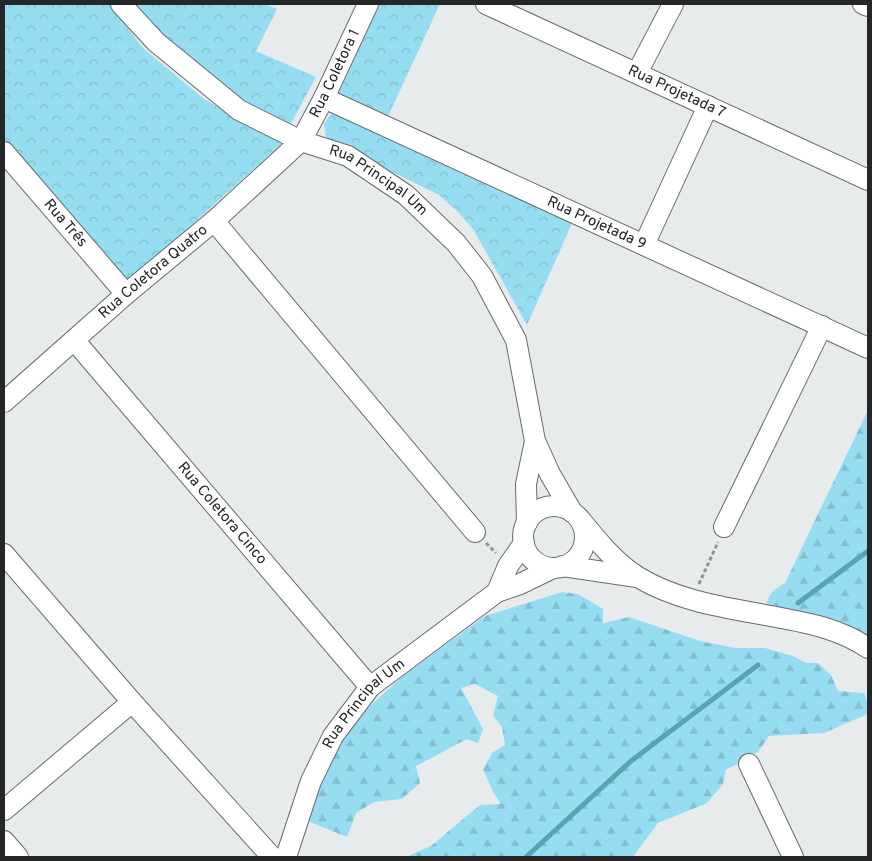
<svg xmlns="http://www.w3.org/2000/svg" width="872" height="861" viewBox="0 0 872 861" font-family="Overpass,sans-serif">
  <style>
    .forest { fill: url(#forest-firs) }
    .park { fill: url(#park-crowns) }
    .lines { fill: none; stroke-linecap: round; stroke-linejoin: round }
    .stream { stroke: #58a3b8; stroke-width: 5 }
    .street-casing { stroke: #686b6c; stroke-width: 22 }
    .path { stroke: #929596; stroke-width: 3; stroke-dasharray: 4 2.5; stroke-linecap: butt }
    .street { stroke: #fff; stroke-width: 20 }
    .labels { text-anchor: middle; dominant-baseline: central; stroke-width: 4; stroke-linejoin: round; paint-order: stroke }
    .street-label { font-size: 15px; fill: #252627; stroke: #fff }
  </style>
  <defs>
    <pattern id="forest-firs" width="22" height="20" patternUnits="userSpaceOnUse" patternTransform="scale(1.25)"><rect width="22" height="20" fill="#96ddf2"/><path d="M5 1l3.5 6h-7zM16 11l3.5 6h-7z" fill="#81bed0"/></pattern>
    <pattern id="park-crowns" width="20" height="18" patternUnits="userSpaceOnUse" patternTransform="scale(1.25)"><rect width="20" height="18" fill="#96ddf2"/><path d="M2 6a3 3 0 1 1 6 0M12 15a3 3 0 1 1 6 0" fill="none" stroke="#81bed0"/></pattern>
  </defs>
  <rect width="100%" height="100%" fill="#e7ebec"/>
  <g class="forest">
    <path d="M 868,410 L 868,639 L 766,607 C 768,594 773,590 785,583 Z"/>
    <polygon points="562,592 578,594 603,609 603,623 629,617 700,641 735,648 765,648 793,656 806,663 818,663 831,675 838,691 864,693 868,704 868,714 824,733 769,736 758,752 726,770 723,784 707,803 658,823 633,857 409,857 410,855 431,846 480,805 501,804 493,792 483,769 492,753 505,745 502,727 493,716 498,696 475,684 461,688 483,729 478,743 467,739 416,766 420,783 402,799 374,802 356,813 347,837 310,822 311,805 331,754 350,724 403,676 485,616"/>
  </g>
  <g class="park">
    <polygon points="4,4 110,4 143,48 204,99 282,143 128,283 4,139"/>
    <polygon points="124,4 265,4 277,9 256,51 316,77 287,131 228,99"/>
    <polygon points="380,4 440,4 383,127 333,105"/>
    <polygon points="332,113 338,113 573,221 527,325 473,229 458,212 439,195 332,142 326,137 324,124"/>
  </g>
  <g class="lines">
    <g class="stream">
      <polyline points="798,603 868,551"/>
      <polyline points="526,857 631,761 758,665"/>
    </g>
    <g class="street-casing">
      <g id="street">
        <path id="s1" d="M 121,4 L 156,42 L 239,110 L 301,141 L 348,156 L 406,195 L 456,243 L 482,276 L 516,340 L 535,441 L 550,474 L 572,512"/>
        <path id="s2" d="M 486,4 L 868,180"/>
        <polyline points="863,4 868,6"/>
        <polyline points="637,73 673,4"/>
        <path id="s3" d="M 324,98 L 868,348"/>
        <path id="s4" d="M 4,152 L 126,294"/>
        <polyline points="214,221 475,532"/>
        <polyline points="644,245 708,106"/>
        <path id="s5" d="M 74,340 L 370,687"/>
        <path id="s6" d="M 4,402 L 126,294 L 214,221 L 301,141 L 324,98 L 368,4"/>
        <circle cx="554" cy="537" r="31"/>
        <path d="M 579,518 C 596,539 615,563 638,577 C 679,602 729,608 776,617 C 809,623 840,629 868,648"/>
        <polyline points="527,523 526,484 535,441"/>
        <polyline points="724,527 822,326"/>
        <polyline points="4,554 132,702 272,857"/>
        <polyline points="563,566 637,577"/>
        <polyline points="497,592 508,566 524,543"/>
        <polyline points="749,764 793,857"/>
        <polyline points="4,810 132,702"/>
        <polyline points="4,841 18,857"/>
        <path id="s7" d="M 286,857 L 311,781 L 333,736 L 370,687 L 497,592 L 520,584 L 553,568"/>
      </g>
    </g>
    <g class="path">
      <polyline points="486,543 496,553"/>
      <polyline points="699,584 718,542"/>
    </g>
    <use href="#street" class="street"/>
  </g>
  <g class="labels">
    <g class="street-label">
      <text stroke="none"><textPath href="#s6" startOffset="471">Rua Coletora 1</textPath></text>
      <text stroke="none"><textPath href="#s2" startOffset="210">Rua Projetada 7</textPath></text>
      <text stroke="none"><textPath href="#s1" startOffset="316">Rua Principal Um</textPath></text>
      <text stroke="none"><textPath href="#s4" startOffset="94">Rua Três</textPath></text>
      <text stroke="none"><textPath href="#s3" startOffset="300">Rua Projetada 9</textPath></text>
      <text stroke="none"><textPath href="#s6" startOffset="198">Rua Coletora Quatro</textPath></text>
      <text stroke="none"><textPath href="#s5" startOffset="228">Rua Coletora Cinco</textPath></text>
      <text stroke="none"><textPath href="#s7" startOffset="175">Rua Principal Um</textPath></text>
    </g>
  </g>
  <rect width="872" height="861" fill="none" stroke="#252627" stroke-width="10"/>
</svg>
